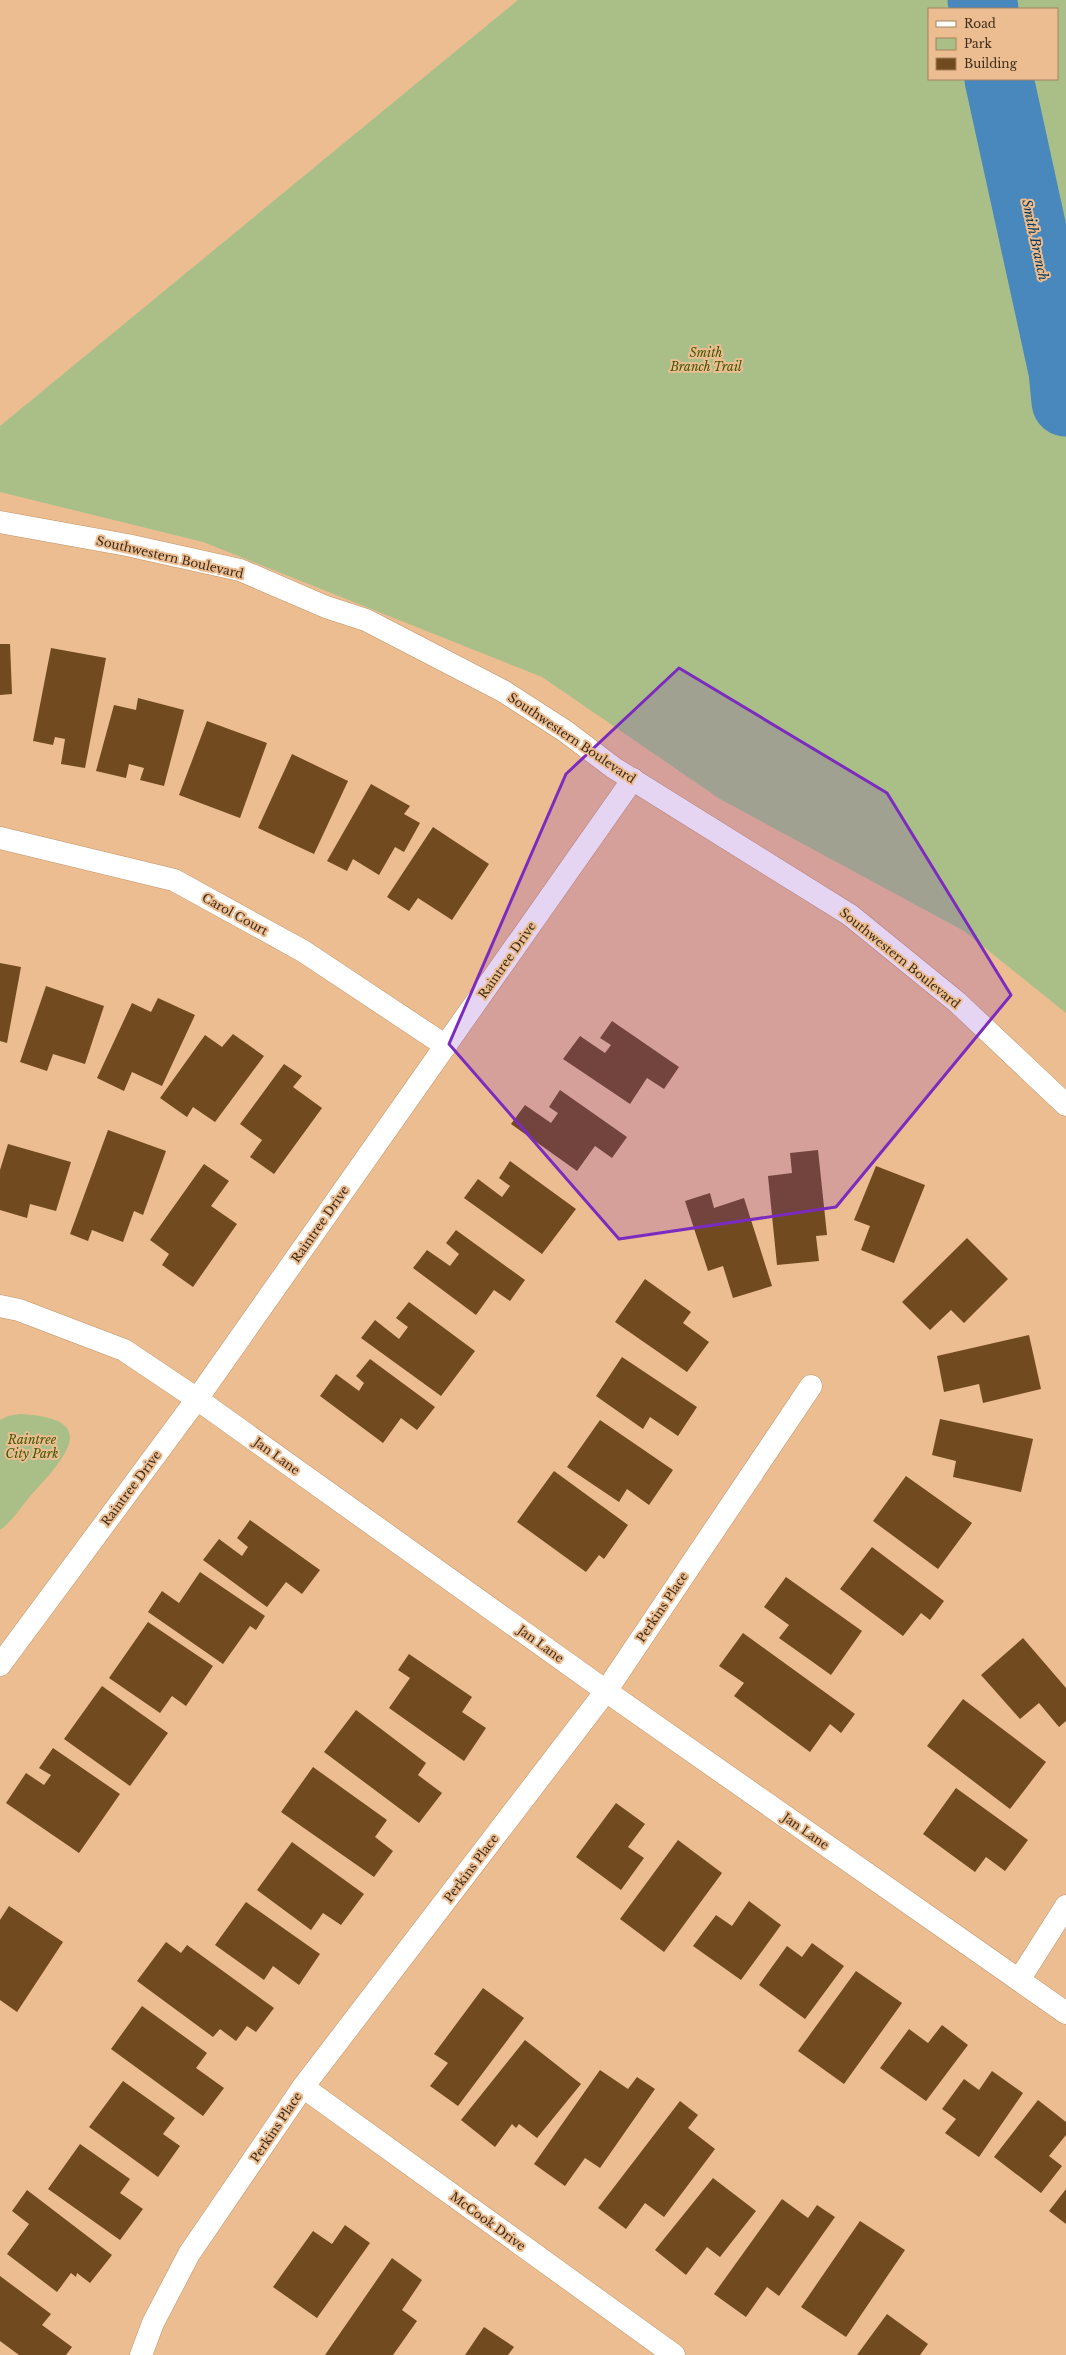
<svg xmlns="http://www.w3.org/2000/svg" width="1066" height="2355" viewBox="0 0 1066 2355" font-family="'Libre Baskerville',serif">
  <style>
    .green { fill: #aabf88; fill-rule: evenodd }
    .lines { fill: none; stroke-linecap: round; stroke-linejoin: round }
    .river { stroke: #4888bc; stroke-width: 69 }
    .building { fill: #714a1f }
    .minor-casing { stroke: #c19469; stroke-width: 23 }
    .tertiary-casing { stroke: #c19469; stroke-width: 23 }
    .minor { stroke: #fff; stroke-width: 22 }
    .tertiary { stroke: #fff; stroke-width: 22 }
    .marked { fill: #7b2cbf; fill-opacity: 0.2; stroke: #7b2cbf; stroke-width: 3; stroke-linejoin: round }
    .labels { text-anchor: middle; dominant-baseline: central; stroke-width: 4; stroke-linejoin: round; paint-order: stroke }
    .park-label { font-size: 12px; font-style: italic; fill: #3f5500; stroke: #ebbd91 }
    .street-label { font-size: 12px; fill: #3e2c1a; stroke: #ebbd91 }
    .water-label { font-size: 13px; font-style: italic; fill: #013558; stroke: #ebbd91 }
  </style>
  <rect width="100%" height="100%" fill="#ebbd91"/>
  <g class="green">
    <path d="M 518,0 L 1066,0 L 1066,1013 L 964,931 L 720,799 L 542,677 L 203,542 L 0,492 L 0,426 ZM 929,9 L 1057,9 L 1057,79 L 929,79 Z"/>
    <path d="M 20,1414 C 100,1418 68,1455 33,1493 C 22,1505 13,1521 0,1530 L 0,1420 L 8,1416 Z"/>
  </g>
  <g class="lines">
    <g class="river">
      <polyline points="982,0 984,9"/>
      <polyline points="999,79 1063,371 1066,402"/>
    </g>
  </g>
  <g class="building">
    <polygon points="0,644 10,644 12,694 0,695"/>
    <polygon points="51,648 106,658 85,768 61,764 65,739 55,737 53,745 33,741"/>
    <polygon points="138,698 184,710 164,786 140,780 144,768 129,764 126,778 96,771 114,705 136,710"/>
    <polygon points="207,721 267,743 240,818 179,795"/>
    <polygon points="292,754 348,781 314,854 258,828"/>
    <polygon points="371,784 410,806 404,814 420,823 404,852 395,847 379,875 353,859 347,871 327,861"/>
    <polygon points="433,827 489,864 452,920 418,898 409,911 387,897"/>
    <polygon points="0,963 21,967 7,1043 0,1041"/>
    <polygon points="46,986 104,1006 85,1064 53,1054 47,1071 20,1062"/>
    <polygon points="158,998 195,1015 162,1086 132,1072 124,1091 97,1078 132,1003 151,1012"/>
    <polygon points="612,1021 679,1067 664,1089 647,1078 630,1104 563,1059 580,1036 605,1053 611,1045 600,1038"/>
    <polygon points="233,1034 264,1056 215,1122 193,1107 187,1117 160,1098 205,1035 222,1047"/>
    <polygon points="284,1064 302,1076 293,1087 322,1108 274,1174 250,1157 262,1140 240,1124"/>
    <polygon points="560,1090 627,1137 612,1158 595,1146 577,1171 511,1124 525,1105 551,1123 558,1113 549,1107"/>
    <polygon points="108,1130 166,1151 143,1215 134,1211 123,1242 92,1230 88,1241 70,1234"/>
    <polygon points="8,1144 71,1162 56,1211 30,1204 27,1218 0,1210 0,1170"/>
    <polygon points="818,1150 827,1235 816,1236 819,1261 777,1265 768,1176 792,1173 790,1153"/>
    <polygon points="510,1161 576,1209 542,1254 464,1198 478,1179 502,1197 510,1186 499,1178"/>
    <polygon points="204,1164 229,1181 211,1206 237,1224 193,1287 162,1265 169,1254 150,1240"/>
    <polygon points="876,1166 925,1185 894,1263 861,1250 870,1226 854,1220"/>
    <polygon points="710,1193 714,1208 744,1198 772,1286 733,1298 723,1266 708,1271 685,1201"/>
    <polygon points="456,1230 525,1280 510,1301 494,1290 476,1315 413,1268 427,1250 450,1266 459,1254 446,1243"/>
    <polygon points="967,1238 1008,1279 964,1323 951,1310 930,1330 902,1302"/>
    <polygon points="645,1279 691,1312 683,1323 709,1342 687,1372 615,1322"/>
    <polygon points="409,1302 475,1351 441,1396 361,1338 375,1320 399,1339 408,1327 396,1318"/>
    <polygon points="1029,1335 1041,1389 983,1403 979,1384 944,1392 937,1356"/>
    <polygon points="622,1357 697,1407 678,1436 650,1417 643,1429 596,1396"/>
    <polygon points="370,1359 435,1407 417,1430 401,1418 383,1443 320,1396 336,1374 359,1391 364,1383 356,1376"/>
    <polygon points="940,1419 1033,1439 1021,1492 953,1477 956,1461 932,1455"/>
    <polygon points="600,1420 673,1470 649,1505 627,1489 619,1502 567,1467"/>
    <polygon points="554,1471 628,1525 604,1559 599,1555 586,1572 517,1522"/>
    <polygon points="906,1476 972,1523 938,1569 873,1521"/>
    <polygon points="250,1520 320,1570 302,1594 286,1582 267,1607 203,1560 219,1539 242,1556 248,1547 237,1538"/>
    <polygon points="872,1547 944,1601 930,1620 921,1613 903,1636 840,1589"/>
    <polygon points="200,1572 265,1616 256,1630 250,1626 223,1664 148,1612 162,1591 179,1603"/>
    <polygon points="786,1577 862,1631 831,1675 779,1638 789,1625 764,1607"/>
    <polygon points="148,1622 213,1666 186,1706 172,1696 160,1713 109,1678"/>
    <polygon points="743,1633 855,1714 841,1733 830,1724 810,1752 734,1696 744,1683 719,1666"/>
    <polygon points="1023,1638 1066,1688 1066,1721 1059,1727 1039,1703 1020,1719 981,1675"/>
    <polygon points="409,1654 472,1697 462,1712 486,1728 464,1761 389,1708 410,1678 398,1670"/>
    <polygon points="102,1686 168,1733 130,1786 64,1739"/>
    <polygon points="963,1699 1046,1762 1010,1809 927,1746"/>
    <polygon points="356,1710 426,1763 418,1775 442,1793 419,1823 324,1752"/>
    <polygon points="53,1748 120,1794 79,1853 6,1803 26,1773 44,1785 51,1775 39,1768"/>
    <polygon points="313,1767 387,1820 375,1837 393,1851 374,1877 281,1812"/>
    <polygon points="956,1788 1028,1840 1005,1871 986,1857 975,1872 923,1834"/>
    <polygon points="616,1803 645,1824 628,1847 644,1858 621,1890 576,1857"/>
    <polygon points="678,1840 722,1873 664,1952 620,1919"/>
    <polygon points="292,1842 364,1894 341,1925 323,1913 311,1930 257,1890"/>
    <polygon points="749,1901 781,1925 741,1980 693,1946 716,1915 732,1926"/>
    <polygon points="246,1902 320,1954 299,1985 273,1966 264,1980 215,1945"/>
    <polygon points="9,1906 63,1942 17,2012 0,2000 0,1920"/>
    <polygon points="166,1942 181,1953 187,1945 274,2008 256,2032 247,2026 236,2041 220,2029 213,2037 137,1981"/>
    <polygon points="812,1943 844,1966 805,2019 759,1985 787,1946 802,1957"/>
    <polygon points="856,1971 902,2003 844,2084 798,2051"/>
    <polygon points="483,1988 524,2018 458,2106 430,2086 448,2063 434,2054"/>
    <polygon points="142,2006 207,2053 196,2068 224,2088 203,2116 111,2049"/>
    <polygon points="942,2025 968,2045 926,2101 880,2068 909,2029 928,2043"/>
    <polygon points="525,2040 581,2084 537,2138 519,2124 516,2128 512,2124 495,2147 461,2120"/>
    <polygon points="600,2070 628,2089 637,2077 655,2089 600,2168 585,2158 565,2186 534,2164"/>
    <polygon points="992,2071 1023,2093 979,2157 945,2133 956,2119 942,2109 964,2079 979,2090"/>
    <polygon points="123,2081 175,2118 163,2134 180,2146 158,2177 89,2127"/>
    <polygon points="1038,2100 1066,2122 1066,2135 1049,2156 1062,2166 1041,2193 994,2157"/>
    <polygon points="680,2101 698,2115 688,2128 715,2149 664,2217 645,2203 626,2229 598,2208"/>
    <polygon points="80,2144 130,2179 120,2193 143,2209 120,2240 48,2189"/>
    <polygon points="713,2178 756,2211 720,2257 707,2247 686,2275 655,2250"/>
    <polygon points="1066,2189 1066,2224 1049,2211"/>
    <polygon points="27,2190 112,2255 90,2283 77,2273 76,2277 71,2273 57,2292 7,2254 29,2224 12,2211"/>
    <polygon points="782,2199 808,2218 817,2205 835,2217 779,2296 767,2287 746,2317 714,2294"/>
    <polygon points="860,2221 905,2250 846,2337 801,2307"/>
    <polygon points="345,2225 370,2243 317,2318 273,2287 313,2231 332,2244"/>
    <polygon points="392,2258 422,2280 402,2310 417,2321 393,2355 325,2355"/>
    <polygon points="0,2276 51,2314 42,2325 72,2347 66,2355 19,2355 0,2341"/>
    <polygon points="887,2314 928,2344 920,2355 857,2355"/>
    <polygon points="484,2327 514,2347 508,2355 465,2355"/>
  </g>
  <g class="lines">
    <g class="minor-casing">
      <g id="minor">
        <polyline points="0,838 174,880 303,951 446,1046"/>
        <polyline points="0,1306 19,1310 124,1350 197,1399 606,1691 1066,2013"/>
        <polyline points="0,1665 197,1399 633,779"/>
        <polyline points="1019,1980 1066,1906"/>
        <polyline points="303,2087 674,2355"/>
        <polyline points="141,2355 153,2323 189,2254 303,2087 606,1691 811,1386"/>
      </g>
    </g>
    <g class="tertiary-casing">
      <polyline id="tertiary" points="0,522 127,545 240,570 326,607 366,620 503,691 565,731 614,768 850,915 957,1002 1066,1105"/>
    </g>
    <use href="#minor" class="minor"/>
    <use href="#tertiary" class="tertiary"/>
  </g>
  <path class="marked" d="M 679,668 L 887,793 L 1011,995 L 836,1207 L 619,1239 L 449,1044 L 566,774 Z"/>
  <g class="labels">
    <g class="park-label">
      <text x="706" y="352">Smith<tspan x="706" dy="14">Branch Trail</tspan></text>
      <text x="32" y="1439">Raintree<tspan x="32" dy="14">City Park</tspan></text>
    </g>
    <g class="street-label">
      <text transform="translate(170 557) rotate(13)">Southwestern Boulevard</text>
      <text transform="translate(572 738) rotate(34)">Southwestern Boulevard</text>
      <text transform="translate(235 914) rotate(29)">Carol Court</text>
      <text transform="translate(900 958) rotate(39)">Southwestern Boulevard</text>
      <text transform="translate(507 960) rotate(-55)">Raintree Drive</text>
      <text transform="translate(320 1224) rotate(-55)">Raintree Drive</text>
      <text transform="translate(277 1456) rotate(36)">Jan Lane</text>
      <text transform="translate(131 1488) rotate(-53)">Raintree Drive</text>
      <text transform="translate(662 1607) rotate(-56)">Perkins Place</text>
      <text transform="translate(541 1644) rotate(36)">Jan Lane</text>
      <text transform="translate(806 1831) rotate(35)">Jan Lane</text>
      <text transform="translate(471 1868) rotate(-53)">Perkins Place</text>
      <text transform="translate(276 2127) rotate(-56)">Perkins Place</text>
      <text transform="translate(488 2221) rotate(36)">McCook Drive</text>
    </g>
    <g class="water-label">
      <text transform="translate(1035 240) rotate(78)">Smith Branch</text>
    </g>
  </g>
  <rect x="928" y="8" width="130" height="72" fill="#ebbd91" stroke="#a68361"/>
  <rect x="936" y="21" width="20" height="6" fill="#ffffff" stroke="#a68361"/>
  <text x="964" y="28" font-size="12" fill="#3e2c1a">Road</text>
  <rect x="936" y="38" width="20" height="12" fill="#aabf88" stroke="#a68361"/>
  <text x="964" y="48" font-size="12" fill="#3e2c1a">Park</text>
  <rect x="936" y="58" width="20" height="12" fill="#714a1f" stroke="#a68361"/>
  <text x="964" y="68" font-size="12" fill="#3e2c1a">Building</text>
</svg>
